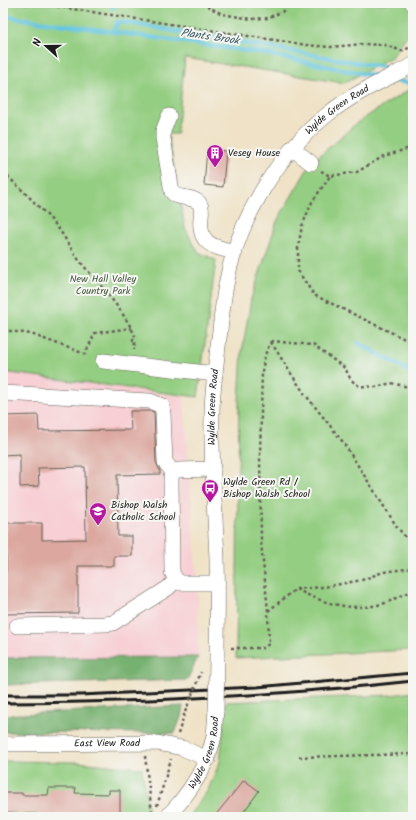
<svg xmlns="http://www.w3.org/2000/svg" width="416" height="820" viewBox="0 0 416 820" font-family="Kalam,sans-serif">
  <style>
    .built { fill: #f7cfd4 }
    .green { fill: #94ce82; stroke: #58754f }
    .forest { fill: #77b170; stroke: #4a6646 }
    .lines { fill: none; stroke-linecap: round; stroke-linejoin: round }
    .stream { stroke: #62c5e0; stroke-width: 4.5 }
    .building { fill: #dba79f }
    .minor-casing { stroke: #666158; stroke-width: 16 }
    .path { stroke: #666158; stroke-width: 2.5; stroke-dasharray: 3 3; stroke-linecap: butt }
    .minor { stroke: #fff; stroke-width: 15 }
    .rail { stroke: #1c1c1c; stroke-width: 3 }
    .minor-bridge-casing { stroke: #666158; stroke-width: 16; stroke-linecap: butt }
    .path-bridge { stroke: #666158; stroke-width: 2.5; stroke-dasharray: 3 3; stroke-linecap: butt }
    .minor-bridge { stroke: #fff; stroke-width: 15 }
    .labels { text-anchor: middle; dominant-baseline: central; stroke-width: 4; stroke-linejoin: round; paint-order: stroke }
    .street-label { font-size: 10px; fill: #1c1c1c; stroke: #f6f6f2 }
    .poi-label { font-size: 10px; fill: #1c1c1c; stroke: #f6f6f2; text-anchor: start }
    .park-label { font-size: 10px; fill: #465a40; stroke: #f6f6f2 }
    .water-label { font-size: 11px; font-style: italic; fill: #345761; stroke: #f6f6f2 }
  </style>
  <rect width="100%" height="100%" fill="#f6f6f2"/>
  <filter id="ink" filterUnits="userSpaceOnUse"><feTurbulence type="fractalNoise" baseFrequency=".025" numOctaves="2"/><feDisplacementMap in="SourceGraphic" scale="8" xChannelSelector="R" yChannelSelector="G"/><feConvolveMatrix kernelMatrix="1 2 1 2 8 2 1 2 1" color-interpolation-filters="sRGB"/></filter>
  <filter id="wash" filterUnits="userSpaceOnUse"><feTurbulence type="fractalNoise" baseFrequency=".012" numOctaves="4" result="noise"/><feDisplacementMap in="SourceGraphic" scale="16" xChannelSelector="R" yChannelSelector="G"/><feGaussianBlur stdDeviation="0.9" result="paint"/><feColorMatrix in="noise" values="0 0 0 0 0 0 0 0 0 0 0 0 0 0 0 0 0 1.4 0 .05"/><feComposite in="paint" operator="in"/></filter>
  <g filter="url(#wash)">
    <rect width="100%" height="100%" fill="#efe2c6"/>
    <polygon class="built" points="3,372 184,397 198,595 198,657 3,658"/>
    <g class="green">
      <polygon points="3,3 413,3 413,26 393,56 344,83 185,58 177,134 168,134 185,228 198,252 216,260 198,397 3,372"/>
      <polygon points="413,87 413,650 236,658 239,401 242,352 251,299 277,221 311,163 358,122"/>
      <polygon points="413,692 413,817 188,817 208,790 220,762 226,702 391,695"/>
      <polygon points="3,761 77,762 142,768 149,815 147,817 3,817"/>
    </g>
    <g class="forest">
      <polygon points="198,657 187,680 3,685 3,658"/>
      <polygon points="183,706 181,717 175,733 3,732 3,715"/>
    </g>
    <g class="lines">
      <g class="stream">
        <polyline points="113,3 113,8"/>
        <polyline points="3,16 262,53 380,77"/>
        <polyline points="114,32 116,23 122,22 394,69"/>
        <polyline points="393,80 413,84"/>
        <polyline points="358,343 413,373"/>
      </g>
    </g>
    <g id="blocks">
      <g class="building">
        <polygon points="207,150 226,151 223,187 204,185"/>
        <polygon points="130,411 150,411 154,412 156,462 160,471 160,474 117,475 118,536 132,536 132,556 114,556 114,566 78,566 78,613 3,614 3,573 6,572 6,523 42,523 42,540 86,539 85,467 38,468 39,486 20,487 20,454 3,455 3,416 38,415 39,431 131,430"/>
        <polygon points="244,780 259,791 240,817 214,817"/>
        <polygon points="49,788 76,788 75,793 109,794 109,790 120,790 120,816 83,817 50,816 49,817 37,817 37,814 3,813 3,793 22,793 22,795 48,795"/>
      </g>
    </g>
  </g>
  <g filter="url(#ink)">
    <use href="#blocks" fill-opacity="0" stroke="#666158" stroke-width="1"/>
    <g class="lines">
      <g class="minor-casing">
        <g id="minor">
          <polyline points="413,3 413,4"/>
          <path d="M 169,116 L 163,131 L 163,138 L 172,192 C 178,200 192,195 199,203 C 203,208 201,213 201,218 C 198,245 214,247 235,252"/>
          <polyline points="292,148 311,163"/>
          <polyline points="103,361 215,374"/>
          <polyline points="3,393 150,401 162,406 163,413 165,462 173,472"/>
          <polyline points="213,469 179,470 173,472 171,477 172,572 176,580 181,583 217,583"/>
          <polyline points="17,626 106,624 113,623 168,588 176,580"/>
          <path id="s1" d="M 217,658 C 217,625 218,592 217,559 C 215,511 211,462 212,414 C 212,391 216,368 218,346 C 221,326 222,305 226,285 C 237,222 277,154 328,114 C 354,93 384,80 413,65"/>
          <path id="s2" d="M 3,744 L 157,743 L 182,748 L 208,759"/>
          <path id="s3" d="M 167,817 C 189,794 207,768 214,736 C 215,728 215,719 216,711"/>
        </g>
      </g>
      <g class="path">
        <polyline points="33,3 307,45 331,47 363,44 385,45 402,51 413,46"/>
        <polyline points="202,3 222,14 251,19 267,18 282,12 291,3"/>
        <polyline points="413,147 384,156 357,172 330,176 312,202 302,226 298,248 298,271 314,295 413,343"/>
        <polyline points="321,171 330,176"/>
        <path d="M 3,172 C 21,189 39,206 55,224 C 64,235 70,248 79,260 C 98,284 122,307 135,336 L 133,336 L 133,341 L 135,341 L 134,350"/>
        <polyline points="3,330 31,334 85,354 95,333 131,328"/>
        <polyline points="271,341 313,345 345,368 351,380 359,386 376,387 391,383 413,388"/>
        <polyline points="271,342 288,369 304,393 343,442 397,527 413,546"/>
        <polyline points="296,589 324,587 362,580 383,572 413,568"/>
        <path d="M 268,611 L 296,589 C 322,603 351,612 382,604 C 393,601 401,594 413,591"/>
        <polyline points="231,648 263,648 269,644 268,611 261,542 260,456 262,371 265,355 271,341"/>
        <polyline points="178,734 185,712"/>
        <polyline points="145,756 152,813"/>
        <polyline points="299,757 413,754"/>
        <polyline points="157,806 171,759"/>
      </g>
      <use href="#minor" class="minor"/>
      <g class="rail">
        <polyline points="3,695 81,695 257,687 413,673"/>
        <path d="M 3,703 C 140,702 277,696 413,681"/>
      </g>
      <g class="minor-bridge-casing">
        <polyline id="minor-bridge" points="216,711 217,658"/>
      </g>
      <polyline class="path-bridge" points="185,712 201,672"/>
      <use href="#minor-bridge" class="minor-bridge"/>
    </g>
  </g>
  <defs>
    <g id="building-pin" transform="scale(0.9)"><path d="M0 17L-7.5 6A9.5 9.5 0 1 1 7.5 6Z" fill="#b5179e" stroke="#f6f6f2"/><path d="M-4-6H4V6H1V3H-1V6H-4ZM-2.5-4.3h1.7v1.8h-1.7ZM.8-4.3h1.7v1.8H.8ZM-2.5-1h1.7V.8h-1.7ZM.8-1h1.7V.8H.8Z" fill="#fff"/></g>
    <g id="bus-pin" transform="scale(0.9)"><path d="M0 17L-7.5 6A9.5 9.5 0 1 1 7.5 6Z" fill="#b5179e" stroke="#f6f6f2"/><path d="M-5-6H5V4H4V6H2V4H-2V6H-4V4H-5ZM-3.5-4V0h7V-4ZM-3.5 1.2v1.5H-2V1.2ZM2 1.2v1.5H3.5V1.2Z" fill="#fff"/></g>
    <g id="school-pin" transform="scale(0.9)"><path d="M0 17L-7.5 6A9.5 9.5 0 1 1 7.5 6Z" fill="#b5179e" stroke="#f6f6f2"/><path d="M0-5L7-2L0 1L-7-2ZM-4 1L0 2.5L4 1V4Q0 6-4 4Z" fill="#fff"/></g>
  </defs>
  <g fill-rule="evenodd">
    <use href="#building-pin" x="215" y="153"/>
    <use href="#bus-pin" x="210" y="488"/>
    <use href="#school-pin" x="98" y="511"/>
  </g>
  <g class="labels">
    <g class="street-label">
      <text stroke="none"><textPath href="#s1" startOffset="587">Wylde Green Road</textPath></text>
      <text stroke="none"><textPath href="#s1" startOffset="251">Wylde Green Road</textPath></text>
      <text stroke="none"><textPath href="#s2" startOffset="104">East View Road</textPath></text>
      <text stroke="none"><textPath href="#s3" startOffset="76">Wylde Green Road</textPath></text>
    </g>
    <g class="poi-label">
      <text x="228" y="153">Vesey House</text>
      <text x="223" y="482">Wylde Green Rd /<tspan x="223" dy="12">Bishop Walsh School</tspan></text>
      <text x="111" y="505">Bishop Walsh<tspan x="111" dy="12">Catholic School</tspan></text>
    </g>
    <g class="park-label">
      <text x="103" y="279">New Hall Valley<tspan x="103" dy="12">Country Park</tspan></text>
    </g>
    <g class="water-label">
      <text transform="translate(210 37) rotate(8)">Plants Brook</text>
    </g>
  </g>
  <rect width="416" height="820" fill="none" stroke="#f6f6f2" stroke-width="16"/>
  <g transform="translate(46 46) rotate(291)" stroke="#f6f6f2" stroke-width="3" paint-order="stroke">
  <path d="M0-3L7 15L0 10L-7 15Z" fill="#1c1c1c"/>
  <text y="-6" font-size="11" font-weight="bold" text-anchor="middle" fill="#1c1c1c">N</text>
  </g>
</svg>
